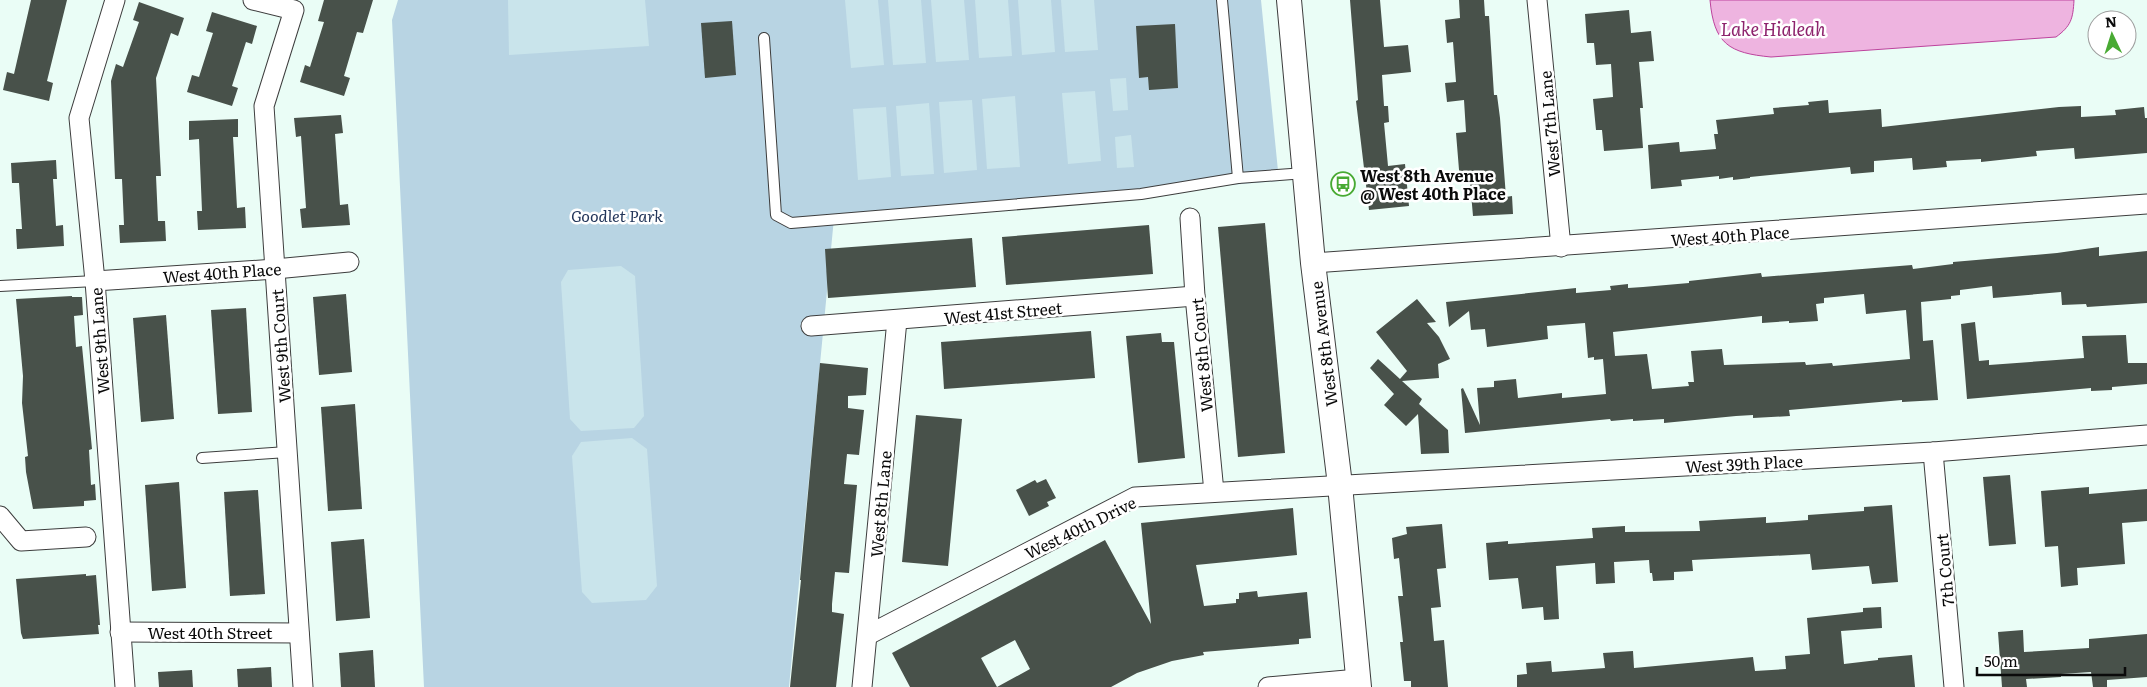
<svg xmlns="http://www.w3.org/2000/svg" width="2147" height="687" viewBox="0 0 2147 687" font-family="Literata,serif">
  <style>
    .green { fill: #b8d4e3 }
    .pitch { fill: #c9e4eb }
    .water { fill: #eeb4e0; stroke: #bd439d }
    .building { fill: #48514a; fill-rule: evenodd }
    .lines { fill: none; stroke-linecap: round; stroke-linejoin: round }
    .service-casing { stroke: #3d3d3d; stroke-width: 12 }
    .minor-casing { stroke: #3d3d3d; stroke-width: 21 }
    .tertiary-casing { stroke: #3d3d3d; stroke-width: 26 }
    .service { stroke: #fff; stroke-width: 10 }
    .minor { stroke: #fff; stroke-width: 19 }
    .tertiary { stroke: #fff; stroke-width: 24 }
    .labels { text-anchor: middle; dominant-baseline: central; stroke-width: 5; stroke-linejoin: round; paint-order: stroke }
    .street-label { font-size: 16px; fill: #0a0a0a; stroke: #fff }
    .poi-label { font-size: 16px; font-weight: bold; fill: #0a0a0a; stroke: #fff; text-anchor: start }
    .park-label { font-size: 16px; font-style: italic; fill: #23365a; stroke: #fff }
    .water-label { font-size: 18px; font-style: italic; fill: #8d236d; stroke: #fff }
  </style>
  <rect width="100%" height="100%" fill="#eafdf6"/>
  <polygon class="green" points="398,0 1261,0 1279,181 834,218 789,687 424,687 392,20"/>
  <g class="pitch">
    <polygon points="508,0 645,0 649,46 509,55"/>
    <polygon points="845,0 878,0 884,65 851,68"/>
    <polygon points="888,0 921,0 926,63 893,65"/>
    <polygon points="931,0 964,0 969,60 936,62"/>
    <polygon points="975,0 1008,0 1012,56 979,58"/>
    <polygon points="1018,0 1051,0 1055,52 1022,55"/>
    <polygon points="1061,0 1094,0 1098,50 1065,52"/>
    <polygon points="1126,78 1128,110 1113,111 1110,79"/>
    <polygon points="1095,91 1101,161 1068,164 1062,93"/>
    <polygon points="1015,96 1020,167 987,169 982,99"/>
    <polygon points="972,100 977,170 944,173 939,102"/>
    <polygon points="929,103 934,174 901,176 896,106"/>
    <polygon points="886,107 891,177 858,180 853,109"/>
    <polygon points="1131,135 1134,167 1117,168 1115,137"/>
    <polygon points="621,266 635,276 644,416 634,428 581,431 570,419 561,282 568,270"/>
    <polygon points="632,438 647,449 657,586 646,600 592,603 582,592 572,456 581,442"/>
  </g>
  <path class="water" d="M 1710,0 L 2074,0 C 2073,19 2071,26 2056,37 L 1771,57 C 1729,53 1714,44 1710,0 Z"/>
  <g class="building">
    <polygon points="31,0 67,0 47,81 53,83 49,101 3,90 7,72 14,74"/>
    <polygon points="324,0 373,0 363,33 357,32 344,76 350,78 344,96 300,82 305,65 310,67 324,22 318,21"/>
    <polygon points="1350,0 1380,0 1384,47 1408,45 1411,72 1382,75 1384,106 1388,106 1389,122 1384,123 1388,166 1405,164 1409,206 1369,210 1356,101 1358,100"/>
    <polygon points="1459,0 1484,0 1485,16 1489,16 1494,95 1497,95 1500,118 1506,197 1512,196 1513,214 1473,216 1470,182 1460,182 1456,133 1466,132 1464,100 1447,102 1445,83 1456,82 1453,42 1447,43 1445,20 1460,18"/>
    <polygon points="139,2 184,18 178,36 171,33 156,78 161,176 156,176 158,221 165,221 166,241 120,243 119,225 124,225 122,179 115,179 111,81 116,64 123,67 139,22 133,20"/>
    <polygon points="1629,10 1631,33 1651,31 1654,61 1639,62 1643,108 1640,108 1643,148 1604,151 1602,130 1596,130 1593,99 1613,97 1611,64 1596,65 1594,43 1587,43 1585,14"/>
    <polygon points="212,12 257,26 252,44 246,42 232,86 238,88 232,106 187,92 192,75 199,77 213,33 206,31"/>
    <polygon points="732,21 736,75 705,78 701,23"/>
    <polygon points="1175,24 1178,88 1149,90 1148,77 1139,78 1136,26"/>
    <polygon points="1828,100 1829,113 1881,109 1882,127 2059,107 2081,106 2081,117 2116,115 2115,110 2144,107 2145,118 2147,118 2147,153 2075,159 2074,148 2036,151 2037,156 1981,162 1981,159 1946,161 1947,167 1913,170 1912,158 1874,161 1874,172 1851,174 1850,167 1750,177 1750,178 1733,180 1733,177 1719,179 1719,176 1681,180 1682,186 1651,189 1648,145 1679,142 1680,152 1716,149 1714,134 1718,134 1716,120 1774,114 1773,108 1809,105 1808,102"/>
    <polygon points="341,115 343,133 335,134 340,205 348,204 350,225 302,228 300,209 306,208 301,136 296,137 294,118"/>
    <polygon points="238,119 238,137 233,137 237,208 245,207 246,228 198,230 197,211 202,211 199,139 189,140 189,121"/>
    <polygon points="56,160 57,179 53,179 56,226 63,225 64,246 17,249 16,229 22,229 19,183 12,183 11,163"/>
    <polygon points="1265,223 1285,453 1238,457 1218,227"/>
    <polygon points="1149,225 1153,274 1006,285 1002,237"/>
    <polygon points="972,238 976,287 828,298 825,249"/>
    <path d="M 2099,247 L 2099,256 L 2147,251 L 2147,303 L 2087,307 L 2086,304 L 2062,305 L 2061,292 L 1993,298 L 1992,286 L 1960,290 L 1960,295 L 1951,296 L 1951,299 L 1921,302 L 1923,341 L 1933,340 L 1938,400 L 1902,402 L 1902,400 L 1789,410 L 1790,416 L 1753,418 L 1753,415 L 1736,416 L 1664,423 L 1664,419 L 1633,421 L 1633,419 L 1611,421 L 1610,419 L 1465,433 L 1461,389 L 1463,388 L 1480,425 L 1477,388 L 1494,387 L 1494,381 L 1516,379 L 1518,398 L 1562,393 L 1562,398 L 1606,394 L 1603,359 L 1594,360 L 1594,357 L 1588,358 L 1585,323 L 1547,326 L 1548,339 L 1487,347 L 1485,329 L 1471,330 L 1469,311 L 1449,327 L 1446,302 L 1576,288 L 1576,293 L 1611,290 L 1610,286 L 1628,284 L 1628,288 L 1643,287 L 1689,283 L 1689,281 L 1761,273 L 1762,277 L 1912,265 L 1913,269 L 1953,264 L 1953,262 L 2057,253 ZM 1864,294 L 1866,314 L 1906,310 L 1910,359 L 1833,366 L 1832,363 L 1806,365 L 1805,362 L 1724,365 L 1722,349 L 1691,351 L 1694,382 L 1688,382 L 1689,386 L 1652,389 L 1647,354 L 1615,356 L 1613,332 L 1762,316 L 1762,323 L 1789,321 L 1789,323 L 1818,321 L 1816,304 L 1824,303 L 1824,298 Z"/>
    <polygon points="346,294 352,372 319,375 313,297"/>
    <polygon points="72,296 72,297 82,297 83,315 74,316 76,347 82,346 92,449 89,450 91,485 95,484 96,500 84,501 84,506 33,509 26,472 25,457 28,456 22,403 23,376 16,299"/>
    <polygon points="1417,299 1436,322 1427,323 1439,337 1450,359 1438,364 1439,378 1402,381 1422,399 1419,404 1448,430 1449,453 1421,454 1418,414 1406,426 1384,405 1394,394 1370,368 1378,359 1400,379 1407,371 1376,332"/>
    <polygon points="246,308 252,412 218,414 211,310"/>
    <polygon points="166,315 174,419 141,422 133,318"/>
    <polygon points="1975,322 1979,361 1989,360 1989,365 2084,358 2082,336 2126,335 2128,363 2147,363 2147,384 2112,387 2112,390 2091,391 2091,388 1967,399 1961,324"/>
    <polygon points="1091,331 1095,378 944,389 941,342"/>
    <polygon points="1161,333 1162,342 1174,342 1185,458 1138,463 1126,336"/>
    <polygon points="820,363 868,368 866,395 848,396 848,408 864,410 859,455 847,454 844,484 857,485 849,573 835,572 832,604 832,612 844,614 836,687 790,687 801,580 800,580"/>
    <polygon points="355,404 362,509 328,511 321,407"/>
    <polygon points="916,415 962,419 948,566 902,562"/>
    <polygon points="2010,475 2016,544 1989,546 1983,477"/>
    <polygon points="1046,479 1056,498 1047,502 1049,506 1029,516 1016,490 1035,480 1037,483"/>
    <polygon points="179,482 186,588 152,591 145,485"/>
    <polygon points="2089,487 2089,494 2147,489 2147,521 2122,523 2125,564 2077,568 2078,585 2061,587 2058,546 2045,547 2041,491"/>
    <polygon points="258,490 265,594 230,596 224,492"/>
    <polygon points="1892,505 1898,582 1872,584 1869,566 1812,570 1810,554 1692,560 1693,571 1674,572 1674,580 1653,581 1652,573 1650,573 1649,560 1614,562 1615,583 1596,584 1595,563 1556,566 1559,619 1544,620 1543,607 1522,609 1518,578 1489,580 1486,543 1508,541 1508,544 1593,538 1592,528 1625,526 1625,532 1700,531 1699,521 1766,517 1766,523 1808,520 1808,515 1864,511 1864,507"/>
    <path d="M 1293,508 L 1297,555 L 1196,565 L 1204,606 L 1236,603 L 1236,599 L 1239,599 L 1239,593 L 1257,591 L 1258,597 L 1307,592 L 1311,638 L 1299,639 L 1299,644 L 1203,652 L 1204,655 L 1172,661 L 1137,673 L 1111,687 L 910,687 L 892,653 L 1105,540 L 1151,624 L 1141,523 ZM 1015,640 L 1030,669 L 997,687 L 981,658 Z"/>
    <polygon points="1442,524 1446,568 1437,569 1441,607 1431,608 1434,641 1444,640 1448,687 1411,687 1411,681 1404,681 1400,642 1403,642 1398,596 1403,596 1399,558 1394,559 1392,538 1407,534 1406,527"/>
    <polygon points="364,539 370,618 336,621 331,542"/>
    <polygon points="86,574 86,576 96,575 100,625 98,625 99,634 23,639 21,633 16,579"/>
    <polygon points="1881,607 1882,628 1841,631 1844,664 1878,660 1878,658 1912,655 1915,687 1517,687 1517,675 1527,674 1526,663 1551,661 1552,672 1605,668 1603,653 1633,651 1634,668 1753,657 1755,671 1786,669 1785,656 1810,654 1807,618 1863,612 1863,608"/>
    <polygon points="2023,630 2024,652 2089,648 2089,639 2147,634 2147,677 2107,680 2107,687 2093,687 2091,672 2061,674 2061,677 2026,679 2027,687 2002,687 1998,632"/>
    <polygon points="373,650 375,687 341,687 339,653"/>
    <polygon points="271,667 272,687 238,687 237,669"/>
    <polygon points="192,670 193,687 159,687 158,672"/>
  </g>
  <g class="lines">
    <g class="service-casing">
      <g id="service">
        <polyline points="1222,0 1238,178"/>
        <polyline points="764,38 776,215 791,223 1141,194 1238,178 1305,173"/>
        <polyline points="0,286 95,281"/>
        <polyline points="202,458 287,452"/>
      </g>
    </g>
    <g class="minor-casing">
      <g id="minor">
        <polyline points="115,0 79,118 95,281 125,687"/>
        <polyline points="253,0 294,10 264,106 303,687"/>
        <polyline points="1537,0 1561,247"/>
        <polyline points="1190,218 1195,296 1214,492"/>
        <polyline points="1313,263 2147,204"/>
        <polyline points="95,281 275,269 349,262"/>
        <polyline points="811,326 1195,296"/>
        <polyline points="1933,452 1954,687"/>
        <polyline points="0,516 21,541 86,537"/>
        <polyline points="120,632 299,633"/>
        <polyline points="868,635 1135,497 1933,452 2147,435"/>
        <polyline points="862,687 897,320"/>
        <polyline points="1268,687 1358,679"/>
      </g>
    </g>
    <g class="tertiary-casing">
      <polyline id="tertiary" points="1289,0 1313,263 1340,485 1359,687"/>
    </g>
    <use href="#service" class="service"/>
    <use href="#minor" class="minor"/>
    <use href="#tertiary" class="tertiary"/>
  </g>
  <defs>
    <g id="bus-ring" transform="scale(1.25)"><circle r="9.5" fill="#fff" stroke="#48aa33" stroke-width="1.5"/><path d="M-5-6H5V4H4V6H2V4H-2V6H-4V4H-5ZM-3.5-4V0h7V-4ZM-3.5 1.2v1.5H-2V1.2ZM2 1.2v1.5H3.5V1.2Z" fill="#48aa33"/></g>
  </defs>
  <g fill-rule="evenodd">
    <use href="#bus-ring" x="1343" y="184"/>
  </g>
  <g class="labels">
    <g class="street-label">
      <text transform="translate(1549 124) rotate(-95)">West 7th Lane</text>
      <text transform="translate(1730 235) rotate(-4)">West 40th Place</text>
      <text transform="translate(222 272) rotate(-4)">West 40th Place</text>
      <text transform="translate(1003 312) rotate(-5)">West 41st Street</text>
      <text transform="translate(99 341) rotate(-94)">West 9th Lane</text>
      <text transform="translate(1323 344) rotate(-97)">West 8th Avenue</text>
      <text transform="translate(280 346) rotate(-94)">West 9th Court</text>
      <text transform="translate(1201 355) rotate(-95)">West 8th Court</text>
      <text transform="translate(1744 463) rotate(-3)">West 39th Place</text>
      <text transform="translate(880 504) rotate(-85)">West 8th Lane</text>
      <text transform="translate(1080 527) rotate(-26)">West 40th Drive</text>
      <text transform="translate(1944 570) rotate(-95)">7th Court</text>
      <text x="210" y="632">West 40th Street</text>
    </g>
    <g class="poi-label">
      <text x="1360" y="175">West 8th Avenue<tspan x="1360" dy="18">@ West 40th Place</tspan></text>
    </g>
    <g class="park-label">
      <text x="617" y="215">Goodlet Park</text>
    </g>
    <g class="water-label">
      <text x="1773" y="28">Lake Hialeah</text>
    </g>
  </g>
  <g transform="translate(2112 35) rotate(356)"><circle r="24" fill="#ffffff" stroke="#9d9d9d"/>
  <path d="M0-4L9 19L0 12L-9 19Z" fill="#48aa33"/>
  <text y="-8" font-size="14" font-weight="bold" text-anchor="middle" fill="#0a0a0a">N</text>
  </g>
  <path d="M1977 667v8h148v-8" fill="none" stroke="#0a0a0a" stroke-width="2.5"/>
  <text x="1984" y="667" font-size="15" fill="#0a0a0a" stroke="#ffffff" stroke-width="4" paint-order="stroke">50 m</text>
</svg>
